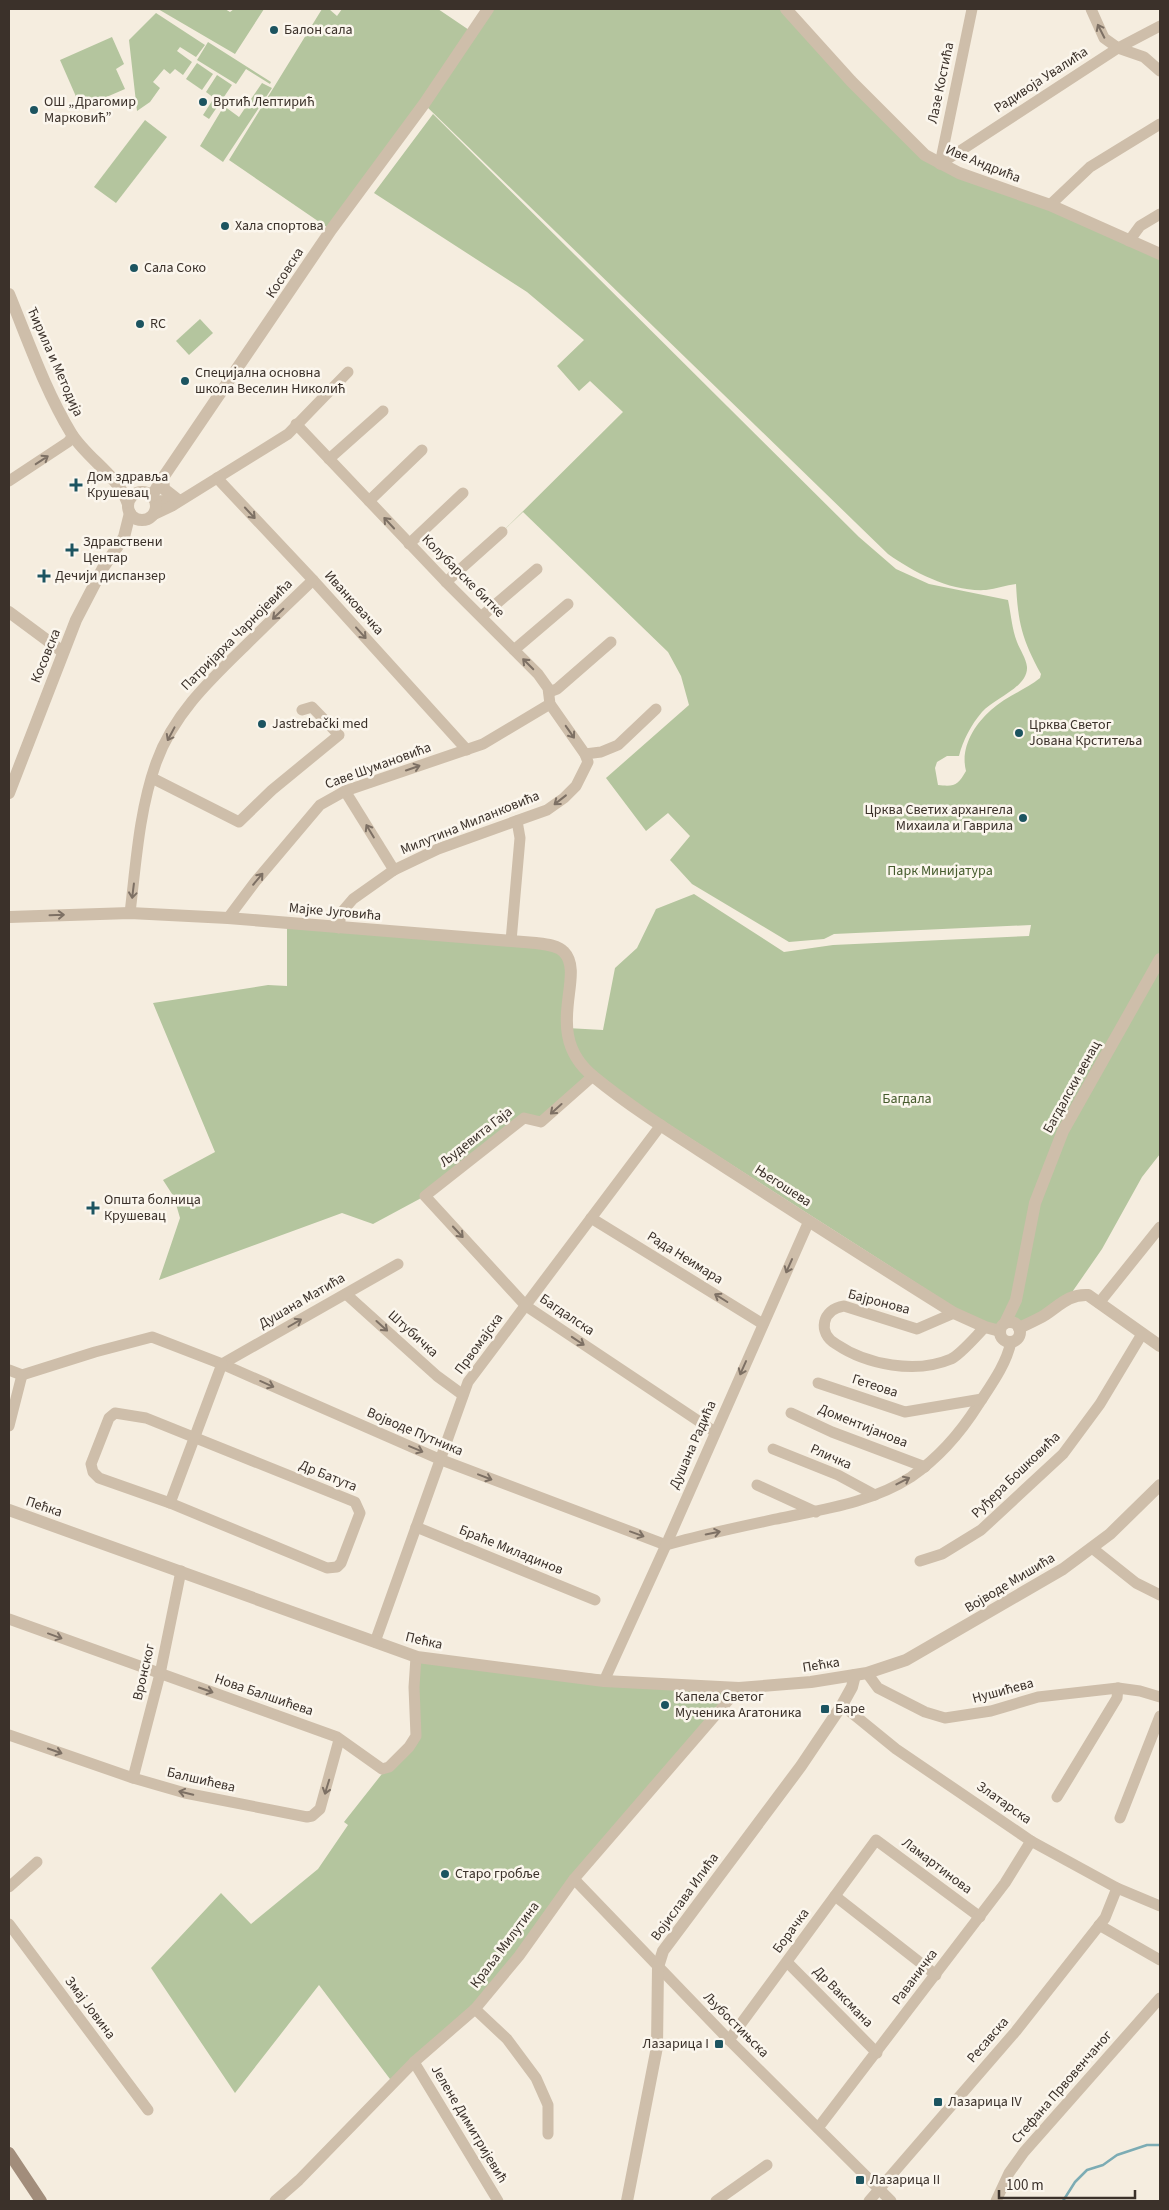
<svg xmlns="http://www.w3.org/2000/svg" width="1169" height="2210" viewBox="0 0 1169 2210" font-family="'Source Sans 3',sans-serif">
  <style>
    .green { fill: #b4c59e }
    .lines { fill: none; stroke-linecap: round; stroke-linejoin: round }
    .stream { stroke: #7cacb4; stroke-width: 2.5 }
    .minor { stroke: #cebeaa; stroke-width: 11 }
    .tertiary { stroke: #cebeaa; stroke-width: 12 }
    .secondary { stroke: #a28d7b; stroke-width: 12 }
    .oneway { stroke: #7d7064 }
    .poi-dot { fill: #1c5460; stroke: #fbf6ed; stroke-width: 2 }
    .labels { text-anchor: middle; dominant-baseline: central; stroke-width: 5; stroke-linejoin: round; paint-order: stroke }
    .poi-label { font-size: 14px; fill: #3b312a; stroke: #fbf6ed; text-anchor: start }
    .street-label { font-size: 14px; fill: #3b312a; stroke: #fbf6ed }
    .park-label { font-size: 14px; fill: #455b2c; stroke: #fbf6ed }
  </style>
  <rect width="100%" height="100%" fill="#f5eddf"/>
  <g class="green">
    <polygon points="158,9 225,9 230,12 234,9 264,9 235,54"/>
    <path d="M 322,9 L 329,9 L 337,16 L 342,9 L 438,9 L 472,32 L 488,9 L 786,9 L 925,155 L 1160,254 L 1160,1154 L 1142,1177 L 1102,1249 L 1068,1298 L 1017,1325 L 1012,1322 L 985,1327 L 593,1076 L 541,1122 L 524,1118 L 425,1196 L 373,1224 L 342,1213 L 159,1280 L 180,1218 L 174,1197 L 163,1180 L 215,1152 L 153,1003 L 268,985 L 287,986 L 287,924 L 536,943 L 570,959 L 567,1028 L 603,1030 L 615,968 L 637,948 L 656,909 L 694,894 L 784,952 L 833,945 L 1029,936 L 1031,925 L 834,934 L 824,939 L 789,942 L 692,884 L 670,860 L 690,836 L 668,813 L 646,831 L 606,778 L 689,705 L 681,676 L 668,652 L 523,512 L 502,532 L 623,412 L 590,381 L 579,391 L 557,366 L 584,340 L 527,292 L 374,193 L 433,114 L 859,537 L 896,569 L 929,584 L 1008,600 C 1011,614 1012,629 1017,642 C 1020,650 1026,658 1027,667 C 1028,687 995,698 982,712 C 971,725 963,740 959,756 L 947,756 L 937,762 L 935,768 L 938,785 C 955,787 958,785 966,771 C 960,748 974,725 991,710 C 1005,697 1025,690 1040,678 L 1041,674 C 1022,639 1018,623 1016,584 C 1006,585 996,589 986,590 C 951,592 915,573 888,554 L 424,104 L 331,230 L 229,160 Z"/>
    <polygon points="156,13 205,45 196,57 180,47 177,51 192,62 183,75 175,69 170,74 164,69 153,82 160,88 150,102 137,111 129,40"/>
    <polygon points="112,37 124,64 116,69 125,89 81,108 60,60"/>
    <polygon points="208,42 271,82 270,84 246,69 236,84 197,60"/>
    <polygon points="197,63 213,74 202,90 186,79"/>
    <polygon points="217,75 232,85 209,119 203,115 214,98 206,92"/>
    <polygon points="262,83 272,88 223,162 200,146 224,106 239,117"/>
    <polygon points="145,120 167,137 116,203 94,187"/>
    <polygon points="200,319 213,333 189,355 176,341"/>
    <polygon points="417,1657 739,1688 574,1879 475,2009 393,2083 319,1985 235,2093 151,1968 221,1893 251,1924 318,1869 348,1825 344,1822 389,1765 420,1731"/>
  </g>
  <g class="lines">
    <polyline class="stream" points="1063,2201 1075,2182 1087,2170 1103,2165 1117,2155 1147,2145 1160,2145"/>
    <g class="minor">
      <polyline points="1091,9 1104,38 1118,48 1144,57 1160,71"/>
      <polyline points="940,164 1118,48 1160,26"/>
      <polyline points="940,164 972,9"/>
      <polyline points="1050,205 1090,167 1160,124"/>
      <polyline points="1129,241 1140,226 1160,214"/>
      <polyline points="296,424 446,582 538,674 548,688 550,704 585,754 588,762 576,786 564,798 547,810 438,849 394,870 353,899 341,913 339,928"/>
      <polyline points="329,459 383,411"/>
      <polyline points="217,478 313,580 467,750"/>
      <polyline points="9,481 68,442 73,436"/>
      <polyline points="155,501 179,500"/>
      <polyline points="369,501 422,450"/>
      <polyline points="153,515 172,506 288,434 348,372"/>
      <polyline points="409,544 463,493"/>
      <polyline points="446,582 502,532"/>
      <polyline points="482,616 537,569"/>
      <polyline points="514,650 568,604"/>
      <polyline points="549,692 557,689 611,642"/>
      <polyline points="585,754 601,752 618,745 656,709"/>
      <polyline points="152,778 239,822 272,790 339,735 312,707 302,710"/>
      <polyline points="345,791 394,870"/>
      <path d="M 130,913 C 136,863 139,811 156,763 C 173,715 209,681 245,646 C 267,624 290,602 313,580"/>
      <polyline points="228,918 255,882 320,805 345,791 483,744 550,704"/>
      <polyline points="511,941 520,838 517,821"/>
      <polyline points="593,1076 541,1122 524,1118 425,1196 526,1306 715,1432"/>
      <polyline points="591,1218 763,1324"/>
      <polyline points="346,1294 437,1376 463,1395"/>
      <polyline points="1099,1303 1160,1227"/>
      <path d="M 954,1313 L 917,1329 L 844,1306 C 822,1309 817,1333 836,1344 C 867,1365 916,1374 951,1359 C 961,1354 976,1336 985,1327"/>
      <polyline points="222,1364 398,1264"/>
      <path d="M 9,1370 L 22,1375 L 95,1352 L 152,1337 L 222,1364 L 439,1459 L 666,1545 C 704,1534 743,1526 781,1518 C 825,1509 873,1502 911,1477 C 937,1459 961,1432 978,1405 C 991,1385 1006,1365 1011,1342"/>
      <polyline points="818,1383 905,1412 982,1399"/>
      <polygon points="115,1413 146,1418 355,1502 360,1513 341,1563 337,1567 327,1568 170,1503 99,1478 93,1472 91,1464 109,1418"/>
      <polyline points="791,1413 832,1432 925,1467"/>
      <polyline points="9,1426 22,1375"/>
      <polyline points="773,1449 838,1475 875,1495"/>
      <polyline points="757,1485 816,1512"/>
      <polyline points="170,1503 222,1364"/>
      <polyline points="416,1527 595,1600"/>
      <polyline points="1092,1548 1136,1583 1160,1595"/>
      <polyline points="920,1561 942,1554 981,1530 1063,1454 1100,1404 1142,1334"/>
      <polyline points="9,1619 337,1737 382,1769 389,1767 409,1747 416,1736 414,1687 416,1657"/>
      <polyline points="375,1642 468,1382 661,1125"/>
      <polyline points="867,1673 878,1688 925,1712 945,1718 991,1711 1038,1697 1118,1688 1140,1691 1160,1697"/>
      <polyline points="604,1681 666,1545 809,1221"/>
      <polyline points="842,1705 896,1749 1031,1841 1117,1888 1160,1906"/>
      <polyline points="9,1735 133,1778 185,1793 307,1817 312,1816 320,1809 339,1740"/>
      <polyline points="133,1778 160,1674 181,1571"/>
      <polyline points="1057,1797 1117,1698 1118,1688"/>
      <polyline points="1120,1818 1160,1716"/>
      <polyline points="574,1879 729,2040 891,2201"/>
      <polyline points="9,1887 37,1862"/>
      <polyline points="835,1896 936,1975"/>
      <polyline points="9,1924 148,2110"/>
      <polyline points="1099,1925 1160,1960"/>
      <polyline points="787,1962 877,2053"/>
      <polyline points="475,2009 507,2039 536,2078 548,2105 548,2134"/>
      <polyline points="729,2040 876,1840 980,1917"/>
      <polyline points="414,2062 498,2201"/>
      <polyline points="818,2128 1005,1883 1031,1841"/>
      <polyline points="275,2201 299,2180 414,2062 475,2009 519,1956 574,1879 739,1688"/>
      <polyline points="716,2201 767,2165"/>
      <polyline points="869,2201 1016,2031 1105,1918 1117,1888"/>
      <polyline points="996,2201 1009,2173 1024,2152 1160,1998"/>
    </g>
    <g class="tertiary">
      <polyline points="786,9 851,81 925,155 959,173 1050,205 1160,254"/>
      <path d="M 9,294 C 28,340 45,390 71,433 C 87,459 118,475 128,504"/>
      <polyline points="163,477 164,489 178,500"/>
      <circle cx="142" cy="506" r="14"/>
      <polyline points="152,496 160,482 331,230 424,104 488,9"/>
      <polyline points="9,612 63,652"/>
      <polyline points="9,793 76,620 103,568 124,537 130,513"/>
      <path d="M 9,917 L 130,913 L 228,918 L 536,943 C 545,944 558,945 564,952 C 587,976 540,1034 594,1077 C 638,1113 687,1142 734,1173 C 807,1220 880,1267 954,1313 L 985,1327 L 1000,1331"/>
      <circle cx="1010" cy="1332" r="10"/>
      <polyline points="1005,1323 1016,1300 1035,1203 1063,1131 1160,959"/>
      <path d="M 1019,1328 C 1027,1324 1037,1320 1045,1315 C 1060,1305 1069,1294 1088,1295 L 1160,1346"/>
      <polyline points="9,1510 417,1657 604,1681 739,1688 811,1682 867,1673 906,1660 1063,1569 1110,1534 1160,1485"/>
      <polyline points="627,2201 657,2047 658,1967 663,1951 801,1766 842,1705 852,1687 855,1675"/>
    </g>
    <polyline class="secondary" points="9,2153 41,2201"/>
  </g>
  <defs><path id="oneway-shaft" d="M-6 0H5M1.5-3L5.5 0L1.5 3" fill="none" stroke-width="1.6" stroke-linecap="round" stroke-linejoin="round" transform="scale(1.25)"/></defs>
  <g class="oneway">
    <use href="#oneway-shaft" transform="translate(1101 31) rotate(-117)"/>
    <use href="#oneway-shaft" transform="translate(42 460) rotate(-33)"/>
    <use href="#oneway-shaft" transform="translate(250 513) rotate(47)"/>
    <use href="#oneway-shaft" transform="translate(389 523) rotate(-133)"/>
    <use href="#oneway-shaft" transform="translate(278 614) rotate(136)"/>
    <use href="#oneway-shaft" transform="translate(361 633) rotate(48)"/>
    <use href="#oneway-shaft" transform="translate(528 664) rotate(-135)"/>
    <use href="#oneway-shaft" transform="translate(570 732) rotate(55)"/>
    <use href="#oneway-shaft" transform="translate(171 734) rotate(118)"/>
    <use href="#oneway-shaft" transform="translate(413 768) rotate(-19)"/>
    <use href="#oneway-shaft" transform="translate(560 800) rotate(142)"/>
    <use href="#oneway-shaft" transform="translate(370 831) rotate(-121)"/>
    <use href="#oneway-shaft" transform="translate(258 879) rotate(-50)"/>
    <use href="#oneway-shaft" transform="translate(133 891) rotate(97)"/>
    <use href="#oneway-shaft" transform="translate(57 915) rotate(-2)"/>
    <use href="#oneway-shaft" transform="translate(556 1109) rotate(138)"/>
    <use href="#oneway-shaft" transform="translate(458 1232) rotate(47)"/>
    <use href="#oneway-shaft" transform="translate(789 1266) rotate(114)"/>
    <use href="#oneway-shaft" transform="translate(721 1298) rotate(-148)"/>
    <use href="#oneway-shaft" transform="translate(295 1323) rotate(-30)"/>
    <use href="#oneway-shaft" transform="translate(382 1326) rotate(42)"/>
    <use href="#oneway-shaft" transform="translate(578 1341) rotate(34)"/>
    <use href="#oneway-shaft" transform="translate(743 1368) rotate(114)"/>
    <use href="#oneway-shaft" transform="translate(267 1384) rotate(24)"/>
    <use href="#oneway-shaft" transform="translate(416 1449) rotate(23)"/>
    <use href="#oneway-shaft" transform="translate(485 1477) rotate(21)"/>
    <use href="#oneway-shaft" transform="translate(903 1481) rotate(-27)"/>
    <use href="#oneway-shaft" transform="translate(713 1533) rotate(-11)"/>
    <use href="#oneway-shaft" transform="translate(637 1534) rotate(20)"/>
    <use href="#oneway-shaft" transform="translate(55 1636) rotate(20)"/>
    <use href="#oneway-shaft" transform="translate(206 1690) rotate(19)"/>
    <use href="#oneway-shaft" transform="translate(55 1751) rotate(19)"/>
    <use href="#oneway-shaft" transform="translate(327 1787) rotate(107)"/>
    <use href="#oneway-shaft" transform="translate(186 1793) rotate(-166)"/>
  </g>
  <g class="poi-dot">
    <circle cx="274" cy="30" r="5"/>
    <circle cx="203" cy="102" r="5"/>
    <circle cx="34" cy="110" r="5"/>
    <circle cx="225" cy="226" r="5"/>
    <circle cx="134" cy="268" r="5"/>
    <circle cx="140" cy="324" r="5"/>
    <circle cx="185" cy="381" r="5"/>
    <path d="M73.5 477.5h5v5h5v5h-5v5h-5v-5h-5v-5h5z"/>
    <path d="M69.5 542.5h5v5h5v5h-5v5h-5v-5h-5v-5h5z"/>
    <path d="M41.5 568.5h5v5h5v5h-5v5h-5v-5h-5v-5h5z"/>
    <circle cx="262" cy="724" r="5"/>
    <circle cx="1019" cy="733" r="5"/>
    <circle cx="1023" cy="818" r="5"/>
    <path d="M90.5 1200.5h5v5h5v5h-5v5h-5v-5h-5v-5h5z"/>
    <circle cx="665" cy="1705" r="5"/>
    <rect x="820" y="1704" width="10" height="10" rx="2.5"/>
    <circle cx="445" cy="1874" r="5"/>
    <rect x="714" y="2039" width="10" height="10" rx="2.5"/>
    <rect x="933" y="2097" width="10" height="10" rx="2.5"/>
    <rect x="855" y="2175" width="10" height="10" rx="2.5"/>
  </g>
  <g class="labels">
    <g class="poi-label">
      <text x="284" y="30">Балон сала</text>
      <text x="44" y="102">ОШ „Драгомир<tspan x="44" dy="16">Марковић”</tspan></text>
      <text x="213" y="102">Вртић Лептирић</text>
      <text x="235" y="226">Хала спортова</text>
      <text x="144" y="268">Сала Соко</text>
      <text x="150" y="324">RC</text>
      <text x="195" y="373">Специјална основна<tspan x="195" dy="16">школа Веселин Николић</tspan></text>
      <text x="87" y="477">Дом здравља<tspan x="87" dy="16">Крушевац</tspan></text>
      <text x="83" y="542">Здравствени<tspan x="83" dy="16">Центар</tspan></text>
      <text x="55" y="576">Дечији диспанзер</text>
      <text x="272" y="724">Jastrebački med</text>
      <text x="1029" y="725">Црква Светог<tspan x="1029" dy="16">Јована Крститеља</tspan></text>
      <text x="1013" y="810" text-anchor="end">Црква Светих архангела<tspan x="1013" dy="16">Михаила и Гаврила</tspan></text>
      <text x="104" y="1200">Општа болница<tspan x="104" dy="16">Крушевац</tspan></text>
      <text x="675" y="1697">Капела Светог<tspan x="675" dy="16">Мученика Агатоника</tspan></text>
      <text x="835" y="1709">Баре</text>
      <text x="455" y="1874">Старо гробље</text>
      <text x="709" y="2044" text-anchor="end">Лазарица I</text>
      <text x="948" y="2102">Лазарица IV</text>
      <text x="870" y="2180">Лазарица II</text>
    </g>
    <g class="street-label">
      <text transform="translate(1041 80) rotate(-33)">Радивоја Увалића</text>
      <text transform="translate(941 83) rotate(-78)">Лазе Костића</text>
      <text transform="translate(983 164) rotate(22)">Иве Андрића</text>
      <text transform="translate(285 273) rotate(-57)">Косовска</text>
      <text transform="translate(55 362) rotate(66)">Ћирила и Методија</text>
      <text transform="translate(463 576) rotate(45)">Колубарске битке</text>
      <text transform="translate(354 603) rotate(48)">Иванковачка</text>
      <text transform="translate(237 635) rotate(-45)">Патријарха Чарнојевића</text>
      <text transform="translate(46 656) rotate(-68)">Косовска</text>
      <text transform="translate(378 766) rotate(-20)">Саве Шумановића</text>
      <text transform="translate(470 823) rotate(-22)">Милутина Миланковића</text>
      <text transform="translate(335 912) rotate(5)">Мајке Југовића</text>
      <text transform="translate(1072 1087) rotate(-61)">Багдалски венац</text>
      <text transform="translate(476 1137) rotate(-38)">Људевита Гаја</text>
      <text transform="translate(783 1186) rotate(33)">Његошева</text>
      <text transform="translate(685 1258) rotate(32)">Рада Неимара</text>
      <text transform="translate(302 1301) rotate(-30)">Душана Матића</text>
      <text transform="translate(879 1302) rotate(15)">Бајронова</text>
      <text transform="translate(567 1315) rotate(34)">Багдалска</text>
      <text transform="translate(413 1334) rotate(42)">Штубичка</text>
      <text transform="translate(479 1344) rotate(-54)">Првомајска</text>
      <text transform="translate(875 1386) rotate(18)">Гетеова</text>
      <text transform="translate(863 1426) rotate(22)">Доментијанова</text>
      <text transform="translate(415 1432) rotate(23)">Војводе Путника</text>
      <text transform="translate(693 1445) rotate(-66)">Душана Радића</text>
      <text transform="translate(831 1457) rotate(24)">Рличка</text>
      <text transform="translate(1016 1475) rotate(-44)">Руђера Бошковића</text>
      <text transform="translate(328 1476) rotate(22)">Др Батута</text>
      <text transform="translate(44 1507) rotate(19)">Пећка</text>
      <text transform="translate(511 1550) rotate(22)">Браће Миладинов</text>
      <text transform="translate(1010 1583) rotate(-31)">Војводе Мишића</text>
      <text transform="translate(424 1641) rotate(13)">Пећка</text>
      <text transform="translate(821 1665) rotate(-9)">Пећка</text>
      <text transform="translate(144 1672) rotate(-77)">Вронског</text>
      <text transform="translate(1003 1691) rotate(-15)">Нушићева</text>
      <text transform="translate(264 1695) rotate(19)">Нова Балшићева</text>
      <text transform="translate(201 1780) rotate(13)">Балшићева</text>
      <text transform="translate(1004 1803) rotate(35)">Златарска</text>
      <text transform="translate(937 1866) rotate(37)">Ламартинова</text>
      <text transform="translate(685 1897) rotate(-54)">Војислава Илића</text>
      <text transform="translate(791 1931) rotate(-54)">Борачка</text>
      <text transform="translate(505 1945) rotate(-53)">Краља Милутина</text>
      <text transform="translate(915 1977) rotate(-53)">Раваничка</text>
      <text transform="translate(843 1997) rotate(46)">Др Ваксмана</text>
      <text transform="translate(90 2008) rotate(53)">Змај Јовина</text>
      <text transform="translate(736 2025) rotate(45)">Љубостињска</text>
      <text transform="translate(988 2040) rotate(-49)">Ресавска</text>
      <text transform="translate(1062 2087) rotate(-49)">Стефана Првовенчаног</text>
      <text transform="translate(469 2124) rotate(59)">Јелене Димитријевић</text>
    </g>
    <g class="park-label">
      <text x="940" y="871">Парк Минијатура</text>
      <text x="907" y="1099">Багдала</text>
    </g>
  </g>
  <rect width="1169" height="2210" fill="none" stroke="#3b312a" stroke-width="20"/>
  <path d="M999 2190v8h136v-8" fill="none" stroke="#3b312a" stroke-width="2.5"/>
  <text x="1006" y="2190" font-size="15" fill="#3b312a" stroke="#fbf6ed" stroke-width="4" paint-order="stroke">100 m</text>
</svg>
